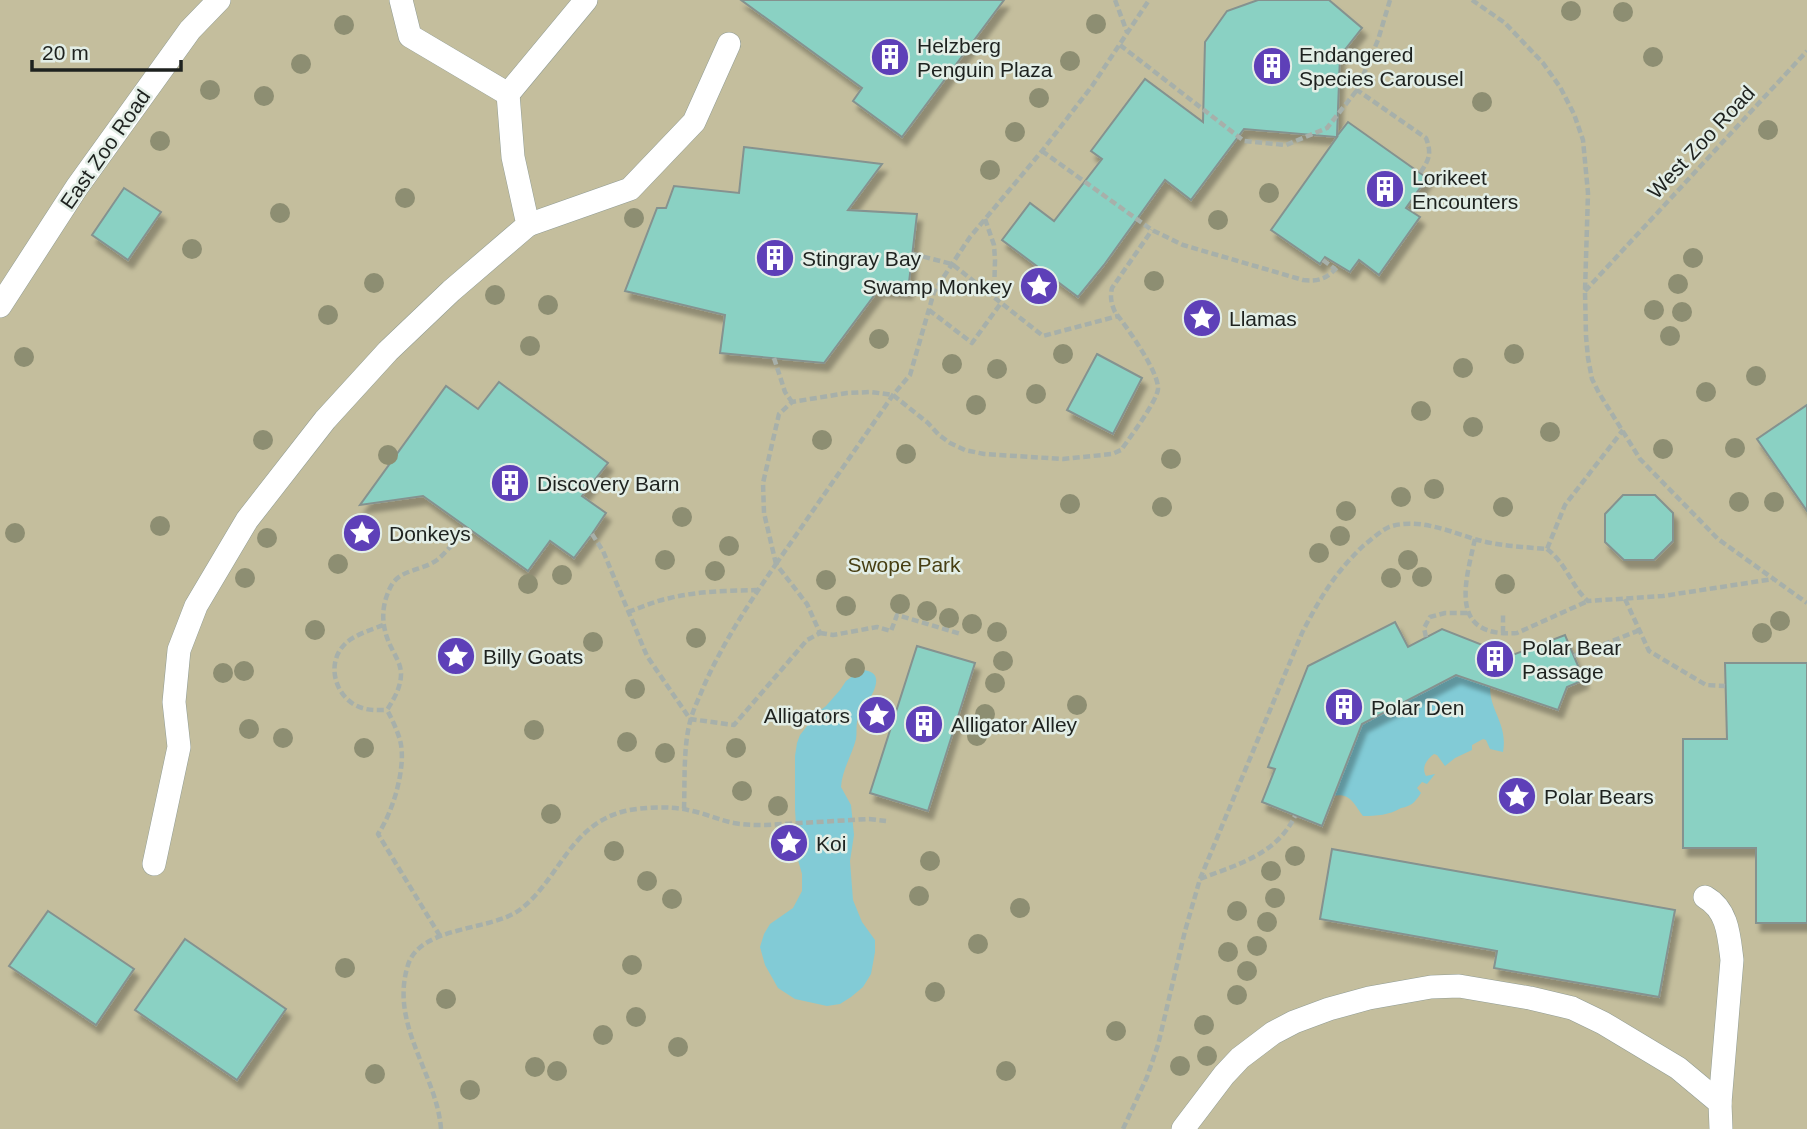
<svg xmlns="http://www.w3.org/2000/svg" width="1807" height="1129" viewBox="0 0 1807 1129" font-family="Arial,sans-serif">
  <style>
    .green { fill: #c4be9d }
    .water { fill: #82cbd6 }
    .building { fill: #8ad1c3; stroke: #85928f; stroke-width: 2; filter: url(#shadow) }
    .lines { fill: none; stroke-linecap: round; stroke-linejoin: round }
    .lane-casing { stroke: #919c94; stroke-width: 24 }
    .path { stroke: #a7b0aa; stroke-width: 4.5; stroke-dasharray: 7 3.5; stroke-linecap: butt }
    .lane { stroke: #fff; stroke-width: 23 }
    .tree { fill: #8d8e72 }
    .labels { text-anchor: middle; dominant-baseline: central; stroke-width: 5; stroke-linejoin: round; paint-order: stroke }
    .poi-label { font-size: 21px; fill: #1e221f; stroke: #e3eee6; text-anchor: start }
    .street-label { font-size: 21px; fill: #1e221f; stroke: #e3eee6 }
    .park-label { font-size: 21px; fill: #473f13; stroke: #e3eee6 }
  </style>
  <defs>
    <filter id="shadow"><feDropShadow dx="4.5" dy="8" stdDeviation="2" flood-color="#0004"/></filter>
  </defs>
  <rect width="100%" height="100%" fill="#e3eee6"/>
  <rect class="green" x="0" y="0" width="1807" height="1129"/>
  <g class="water">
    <path d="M 861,670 C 896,671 860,710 857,722 C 856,728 857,733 856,739 C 852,755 842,770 841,787 L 851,805 L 854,835 L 850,861 L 853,900 L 862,922 L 875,940 L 875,952 L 871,974 L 863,987 L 851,997 L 840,1004 L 827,1006 L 795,999 L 778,988 L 765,965 L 760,947 L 764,934 L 770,924 L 793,908 L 802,891 L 802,874 L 798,860 L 795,809 L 795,756 L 797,743 L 800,735 L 818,712 L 826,706 L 840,690 L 846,681 Z"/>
    <path d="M 1442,671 L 1490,687 C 1490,712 1508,724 1503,752 L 1490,749 L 1486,740 L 1483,739 L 1472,745 L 1472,750 L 1455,758 L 1445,766 L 1437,755 L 1434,754 C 1427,759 1421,767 1426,776 L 1435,774 L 1427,784 L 1422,782 L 1417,788 L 1421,793 C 1415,802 1412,806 1401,808 C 1390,815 1376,816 1363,816 C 1354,804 1350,792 1333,796 L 1362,724 L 1430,689 Z"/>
  </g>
  <g class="building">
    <polygon points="741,0 1004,0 902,137 853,101 862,88"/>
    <polygon points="1258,0 1329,0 1362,28 1340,56 1337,136 1348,122 1427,178 1406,208 1420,217 1379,275 1359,260 1350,272 1325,257 1320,264 1271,230 1337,137 1244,129 1191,200 1165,180 1104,265 1078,297 1002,240 1030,203 1054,221 1102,159 1091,151 1145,79 1203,122 1205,42 1227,11"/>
    <polygon points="744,147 882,164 848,210 917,214 908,291 879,289 824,363 720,353 725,315 625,291 657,208 666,208 674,186 739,193"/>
    <polygon points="124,188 161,212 128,260 92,235"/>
    <polygon points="1097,354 1142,378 1113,434 1067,410"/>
    <polygon points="499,382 608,463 582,496 606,513 592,534 574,558 550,541 528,571 423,496 360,505 446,386 478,409"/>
    <polygon points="1807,405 1807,511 1757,439"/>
    <polygon points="1623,495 1655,495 1673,513 1673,541 1654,560 1624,560 1605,542 1605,514"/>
    <polygon points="1395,622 1408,647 1442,629 1510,656 1565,635 1584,680 1567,687 1558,710 1456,675 1362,724 1322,826 1262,802 1275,769 1268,767 1308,666"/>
    <polygon points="917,646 975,663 928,811 870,793"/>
    <polygon points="1725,663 1807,663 1807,923 1756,923 1756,848 1683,848 1683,739 1727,739"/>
    <polygon points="1332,849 1675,910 1659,997 1494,968 1497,951 1320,919"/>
    <polygon points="48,911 134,969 96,1025 9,966"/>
    <polygon points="185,939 286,1009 237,1080 135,1010"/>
  </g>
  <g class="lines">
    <g class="lane-casing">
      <g id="lane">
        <polyline points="508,94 586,0"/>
        <polyline points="528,225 630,189 694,122 729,44"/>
        <polyline points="0,306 77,187 190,30 219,0"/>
        <polyline points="154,864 179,747 174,702 179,650 196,606 247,520 325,420 388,351 451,291 528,225 513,157 508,94 410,36 401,0"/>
        <path d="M 1705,897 C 1728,910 1729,936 1732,960 L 1720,1103"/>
        <polyline points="1183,1129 1224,1075 1240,1058 1273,1033 1294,1022 1329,1009 1369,998 1431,987 1459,986 1530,998 1572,1008 1603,1023 1678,1068 1720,1103 1721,1129"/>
      </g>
    </g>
    <g class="path">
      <polyline points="1115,0 1127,32"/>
      <path d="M 1390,0 L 1378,40 L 1357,90 L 1426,138 C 1432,154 1429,160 1420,173"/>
      <polyline points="1472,0 1505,23 1543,63 1560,87 1574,114 1583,140 1588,193 1585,291 1586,336 1588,358 1592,379 1599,393 1640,459 1718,539 1807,603"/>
      <polyline points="1120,45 1244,141 1286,145 1327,128 1357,90"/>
      <polyline points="1346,50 1371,58"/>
      <path d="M 1042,151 L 1152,230 L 1183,245 L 1303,280 C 1320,282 1328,278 1339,265"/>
      <polyline points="985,219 994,245 995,260 994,296"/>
      <polyline points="913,254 952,264 1043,336 1118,316"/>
      <polyline points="1323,260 1335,269"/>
      <polyline points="1585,291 1807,51"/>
      <polyline points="929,310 972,343 1001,303"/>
      <polyline points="774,358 785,392 792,402"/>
      <path d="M 592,534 L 603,551 L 647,656 L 690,719 L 734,725 L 807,640 L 820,633 L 807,604 L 776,564 C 749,603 722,644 703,688 C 699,698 694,708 691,718 C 683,745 685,781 684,809"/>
      <path d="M 1475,539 C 1465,583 1448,638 1517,633 L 1588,601"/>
      <path d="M 1547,549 C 1567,564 1571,586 1588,601 L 1663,596 L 1773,579"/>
      <path d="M 776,564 L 764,513 L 763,483 L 779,414 L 792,402 L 847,393 L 871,392 L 893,395 L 928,423 L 939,435 L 950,443 L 965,450 L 984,454 L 1063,459 L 1112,454 L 1121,450 C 1129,439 1157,401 1158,389 C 1159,372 1126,326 1115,312 C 1111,303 1110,297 1112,288 L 1152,230"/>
      <polyline points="776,564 893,395 910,375 934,292 952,264 970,237 1042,151 1092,86 1149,0"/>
      <polyline points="1625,599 1649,651 1706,685 1725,686"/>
      <path d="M 628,612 C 642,607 655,601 670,598 C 698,591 728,591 757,590"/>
      <path d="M 383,625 C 371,630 353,635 344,645 C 327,663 334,693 355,705 C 366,711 376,710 387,710"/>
      <polyline points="820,633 833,635 877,627 891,631 897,615 961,634"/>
      <polyline points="1503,633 1503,613"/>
      <polyline points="1426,637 1424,628 1430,617 1445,613 1468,613"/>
      <polyline points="1574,656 1640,630"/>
      <path d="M 1200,879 C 1238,864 1276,855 1295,816"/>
      <path d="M 440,936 L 378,834 C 393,812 407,766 400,740 C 397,730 392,719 387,710 C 394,699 401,687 401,674 C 401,665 396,657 392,649 C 381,628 380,607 391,586 C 400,569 422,571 437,560 C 448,551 457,538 466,527"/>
      <path d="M 441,1129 C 437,1074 389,1025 408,965 C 420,926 489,931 518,911 C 559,882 568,825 625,811 C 642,807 671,806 688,810 C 704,813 719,820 734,823 C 745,825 755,825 766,825 L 869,819 L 886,821"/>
      <path d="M 1123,1129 L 1147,1077 L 1158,1045 L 1185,931 L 1200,879 L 1302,633 C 1320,598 1334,574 1363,546 C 1371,540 1380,531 1389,527 C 1418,517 1451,532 1478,540 C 1500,546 1524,547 1547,549 L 1565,505 L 1623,430"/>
    </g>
    <use href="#lane" class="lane"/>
  </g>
  <g class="tree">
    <circle cx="1571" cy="11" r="10"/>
    <circle cx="1623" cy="12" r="10"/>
    <circle cx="1096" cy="24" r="10"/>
    <circle cx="344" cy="25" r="10"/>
    <circle cx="1653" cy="57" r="10"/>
    <circle cx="1070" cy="61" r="10"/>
    <circle cx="301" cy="64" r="10"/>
    <circle cx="210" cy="90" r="10"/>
    <circle cx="264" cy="96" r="10"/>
    <circle cx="1039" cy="98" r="10"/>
    <circle cx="1482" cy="102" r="10"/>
    <circle cx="1768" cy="130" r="10"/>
    <circle cx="1015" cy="132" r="10"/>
    <circle cx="160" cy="141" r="10"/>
    <circle cx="990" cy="170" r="10"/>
    <circle cx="1269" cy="193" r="10"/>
    <circle cx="405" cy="198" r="10"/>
    <circle cx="280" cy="213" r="10"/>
    <circle cx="634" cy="218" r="10"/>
    <circle cx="1218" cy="220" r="10"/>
    <circle cx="192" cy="249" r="10"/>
    <circle cx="1693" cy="258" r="10"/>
    <circle cx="1154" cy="281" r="10"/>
    <circle cx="374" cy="283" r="10"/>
    <circle cx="1678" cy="284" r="10"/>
    <circle cx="495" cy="295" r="10"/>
    <circle cx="548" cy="305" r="10"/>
    <circle cx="1654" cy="310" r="10"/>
    <circle cx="1682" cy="312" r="10"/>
    <circle cx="328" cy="315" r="10"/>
    <circle cx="1670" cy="336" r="10"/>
    <circle cx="879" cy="339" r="10"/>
    <circle cx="530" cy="346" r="10"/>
    <circle cx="1063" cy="354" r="10"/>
    <circle cx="1514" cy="354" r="10"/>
    <circle cx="24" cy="357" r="10"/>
    <circle cx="952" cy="364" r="10"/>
    <circle cx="1463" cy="368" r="10"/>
    <circle cx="997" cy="369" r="10"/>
    <circle cx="1756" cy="376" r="10"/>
    <circle cx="1706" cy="392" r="10"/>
    <circle cx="1036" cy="394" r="10"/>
    <circle cx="976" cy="405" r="10"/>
    <circle cx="1421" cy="411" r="10"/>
    <circle cx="1473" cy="427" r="10"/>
    <circle cx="1550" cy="432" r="10"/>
    <circle cx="263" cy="440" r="10"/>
    <circle cx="822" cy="440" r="10"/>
    <circle cx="1735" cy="448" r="10"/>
    <circle cx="1663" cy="449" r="10"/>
    <circle cx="906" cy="454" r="10"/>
    <circle cx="388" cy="455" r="10"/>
    <circle cx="1171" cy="459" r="10"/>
    <circle cx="1434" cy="489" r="10"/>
    <circle cx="1401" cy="497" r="10"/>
    <circle cx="1739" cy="502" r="10"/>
    <circle cx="1774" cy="502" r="10"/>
    <circle cx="1070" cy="504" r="10"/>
    <circle cx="1162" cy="507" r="10"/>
    <circle cx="1503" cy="507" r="10"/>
    <circle cx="1346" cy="511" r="10"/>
    <circle cx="682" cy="517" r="10"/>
    <circle cx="160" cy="526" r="10"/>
    <circle cx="15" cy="533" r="10"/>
    <circle cx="1340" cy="536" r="10"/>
    <circle cx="267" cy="538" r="10"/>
    <circle cx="729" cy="546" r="10"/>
    <circle cx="1319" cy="553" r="10"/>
    <circle cx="665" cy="560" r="10"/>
    <circle cx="1408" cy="560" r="10"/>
    <circle cx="338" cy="564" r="10"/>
    <circle cx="715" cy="571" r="10"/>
    <circle cx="562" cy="575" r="10"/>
    <circle cx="1422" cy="577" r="10"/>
    <circle cx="245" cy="578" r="10"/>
    <circle cx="1391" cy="578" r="10"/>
    <circle cx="826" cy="580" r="10"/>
    <circle cx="528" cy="584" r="10"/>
    <circle cx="1505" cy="584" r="10"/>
    <circle cx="900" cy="604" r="10"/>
    <circle cx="846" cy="606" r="10"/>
    <circle cx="927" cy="611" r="10"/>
    <circle cx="949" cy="618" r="10"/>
    <circle cx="1780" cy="621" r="10"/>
    <circle cx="972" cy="624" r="10"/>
    <circle cx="315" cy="630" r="10"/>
    <circle cx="997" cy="632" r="10"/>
    <circle cx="1762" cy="633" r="10"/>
    <circle cx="696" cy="638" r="10"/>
    <circle cx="593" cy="642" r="10"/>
    <circle cx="1003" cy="661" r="10"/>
    <circle cx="855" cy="668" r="10"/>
    <circle cx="244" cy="671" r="10"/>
    <circle cx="223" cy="673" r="10"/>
    <circle cx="995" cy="683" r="10"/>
    <circle cx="635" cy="689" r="10"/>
    <circle cx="1077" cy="705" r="10"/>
    <circle cx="985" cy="714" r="10"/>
    <circle cx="249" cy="729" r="10"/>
    <circle cx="534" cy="730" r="10"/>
    <circle cx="977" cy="736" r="10"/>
    <circle cx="283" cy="738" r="10"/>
    <circle cx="627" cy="742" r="10"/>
    <circle cx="364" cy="748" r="10"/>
    <circle cx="736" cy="748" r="10"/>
    <circle cx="665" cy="753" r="10"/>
    <circle cx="742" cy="791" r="10"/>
    <circle cx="778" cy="806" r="10"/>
    <circle cx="551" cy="814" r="10"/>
    <circle cx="614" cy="851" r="10"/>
    <circle cx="1295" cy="856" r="10"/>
    <circle cx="930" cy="861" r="10"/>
    <circle cx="1271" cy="871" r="10"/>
    <circle cx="647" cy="881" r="10"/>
    <circle cx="919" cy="896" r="10"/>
    <circle cx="1275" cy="898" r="10"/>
    <circle cx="672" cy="899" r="10"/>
    <circle cx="1020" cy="908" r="10"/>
    <circle cx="1237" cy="911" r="10"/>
    <circle cx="1267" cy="922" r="10"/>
    <circle cx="978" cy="944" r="10"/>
    <circle cx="1257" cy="946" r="10"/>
    <circle cx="1228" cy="952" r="10"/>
    <circle cx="632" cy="965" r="10"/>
    <circle cx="345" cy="968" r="10"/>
    <circle cx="1247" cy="971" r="10"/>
    <circle cx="935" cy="992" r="10"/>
    <circle cx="1237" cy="995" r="10"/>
    <circle cx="446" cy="999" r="10"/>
    <circle cx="636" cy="1017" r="10"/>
    <circle cx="1204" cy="1025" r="10"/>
    <circle cx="1116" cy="1031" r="10"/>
    <circle cx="603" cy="1035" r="10"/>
    <circle cx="678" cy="1047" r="10"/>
    <circle cx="1207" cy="1056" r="10"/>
    <circle cx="1180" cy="1066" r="10"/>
    <circle cx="535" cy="1067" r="10"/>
    <circle cx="557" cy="1071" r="10"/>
    <circle cx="1006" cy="1071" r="10"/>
    <circle cx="375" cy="1074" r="10"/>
    <circle cx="470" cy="1090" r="10"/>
  </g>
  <defs>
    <g id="building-disc" transform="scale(2.0125)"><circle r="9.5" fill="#5e40b8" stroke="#e3eee6"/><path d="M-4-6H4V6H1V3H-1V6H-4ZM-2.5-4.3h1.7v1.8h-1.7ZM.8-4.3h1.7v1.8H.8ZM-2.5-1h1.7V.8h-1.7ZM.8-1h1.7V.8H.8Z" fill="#fff"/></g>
    <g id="sight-disc" transform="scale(2.0125)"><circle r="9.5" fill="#5e40b8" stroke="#e3eee6"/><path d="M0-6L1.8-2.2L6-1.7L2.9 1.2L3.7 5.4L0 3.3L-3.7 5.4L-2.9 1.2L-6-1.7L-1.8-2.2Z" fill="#fff"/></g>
  </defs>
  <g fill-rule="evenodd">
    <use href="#building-disc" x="890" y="57"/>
    <use href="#building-disc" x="1272" y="66"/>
    <use href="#building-disc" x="1385" y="189"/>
    <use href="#building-disc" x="775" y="258"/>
    <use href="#sight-disc" x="1039" y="286"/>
    <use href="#sight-disc" x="1202" y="318"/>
    <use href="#building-disc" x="510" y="483"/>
    <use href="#sight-disc" x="362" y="533"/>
    <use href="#sight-disc" x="456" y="656"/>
    <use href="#building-disc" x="1495" y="659"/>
    <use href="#building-disc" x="1344" y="707"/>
    <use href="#sight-disc" x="877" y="715"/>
    <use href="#building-disc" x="924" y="724"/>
    <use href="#sight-disc" x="1517" y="796"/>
    <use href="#sight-disc" x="789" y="843"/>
  </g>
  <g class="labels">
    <g class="poi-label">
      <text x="917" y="45">Helzberg<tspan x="917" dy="24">Penguin Plaza</tspan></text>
      <text x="1299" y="54">Endangered<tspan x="1299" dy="24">Species Carousel</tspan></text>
      <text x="1412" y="177">Lorikeet<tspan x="1412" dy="24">Encounters</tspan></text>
      <text x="802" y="258">Stingray Bay</text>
      <text x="1012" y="286" text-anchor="end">Swamp Monkey</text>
      <text x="1229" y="318">Llamas</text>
      <text x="537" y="483">Discovery Barn</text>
      <text x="389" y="533">Donkeys</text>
      <text x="1522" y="647">Polar Bear<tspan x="1522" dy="24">Passage</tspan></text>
      <text x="483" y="656">Billy Goats</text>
      <text x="1371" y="707">Polar Den</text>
      <text x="850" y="715" text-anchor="end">Alligators</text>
      <text x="951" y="724">Alligator Alley</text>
      <text x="1544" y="796">Polar Bears</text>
      <text x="816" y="843">Koi</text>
    </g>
    <g class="street-label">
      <text transform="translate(1701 142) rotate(-47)">West Zoo Road</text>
      <text transform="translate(105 149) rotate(-55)">East Zoo Road</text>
    </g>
    <g class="park-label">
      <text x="904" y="564">Swope Park</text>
    </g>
  </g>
  <path d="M32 60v10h149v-10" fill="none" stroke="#1e221f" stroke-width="3.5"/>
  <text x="42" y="60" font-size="21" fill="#1e221f" stroke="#e3eee6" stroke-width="5" paint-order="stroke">20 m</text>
</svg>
